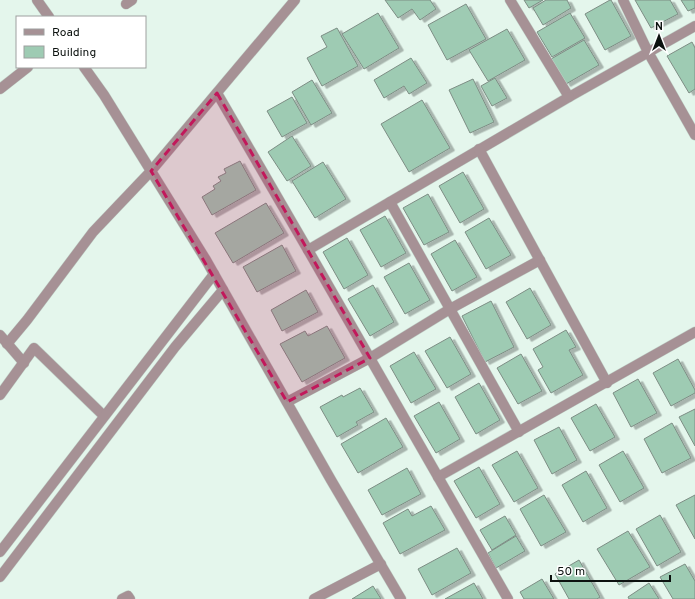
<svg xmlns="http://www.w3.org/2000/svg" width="695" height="599" viewBox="0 0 695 599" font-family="Overpass,sans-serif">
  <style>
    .building { fill: #9ecbb3; stroke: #7d8d84; filter: url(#shadow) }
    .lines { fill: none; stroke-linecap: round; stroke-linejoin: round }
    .minor-casing { stroke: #c1d2c9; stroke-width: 11 }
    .tertiary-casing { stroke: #c1d2c9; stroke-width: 11 }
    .minor { stroke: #a69195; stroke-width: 10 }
    .tertiary { stroke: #a69195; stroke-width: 10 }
    .marked { fill: #c2185b; fill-opacity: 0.2; stroke: #c2185b; stroke-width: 3; stroke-dasharray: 8 5; stroke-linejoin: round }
  </style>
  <defs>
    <filter id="shadow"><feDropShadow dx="4.5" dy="2.5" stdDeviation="0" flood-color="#0004"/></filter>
  </defs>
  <rect width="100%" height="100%" fill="#e4f6ec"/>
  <g class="building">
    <polygon points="385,0 430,0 436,9 420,20 412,9 398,18"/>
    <polygon points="524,0 543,0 529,8"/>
    <polygon points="546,0 567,0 571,8 543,25 533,8"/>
    <polygon points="610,0 611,0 631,36 605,50 585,14"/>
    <polygon points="635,0 670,0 678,14 651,28"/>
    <polygon points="681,0 695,0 695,8 688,11"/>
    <polygon points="466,4 486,39 447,60 428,25"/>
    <polygon points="378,13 399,48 364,69 342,34"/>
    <polygon points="570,13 585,38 552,57 537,32"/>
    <polygon points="337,28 358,66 322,86 307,58 327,47 321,36"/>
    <polygon points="507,29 525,60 488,81 469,50"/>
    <polygon points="584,40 599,65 566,84 551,59"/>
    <polygon points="692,42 695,48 695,89 689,93 667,56"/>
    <polygon points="411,58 427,83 409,94 404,86 384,98 374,80"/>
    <polygon points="495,78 507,98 492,106 481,86"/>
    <polygon points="473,79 494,122 470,133 449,90"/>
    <polygon points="312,80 332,113 311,125 292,92"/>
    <polygon points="292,97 307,123 282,137 267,111"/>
    <polygon points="422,100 450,148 409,172 381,124"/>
    <polygon points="292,136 311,166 287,181 268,152"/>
    <polygon points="240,161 256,190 212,215 202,197 215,189 213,186 221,181 218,177 226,173 224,169"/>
    <polygon points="323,162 346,199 315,218 292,181"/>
    <polygon points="463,172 484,209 460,223 439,186"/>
    <polygon points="428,194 449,232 424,245 403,208"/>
    <polygon points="266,203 284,233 233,263 215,233"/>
    <polygon points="385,216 406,253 381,267 360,230"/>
    <polygon points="489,218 511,255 486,269 465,232"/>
    <polygon points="347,238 368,275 344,289 323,252"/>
    <polygon points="455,240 477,277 452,291 431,254"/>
    <polygon points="282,245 296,271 257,292 243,267"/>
    <polygon points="409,263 430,300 405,314 384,277"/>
    <polygon points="373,285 394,322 370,336 348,299"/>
    <polygon points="530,288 551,325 527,339 506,302"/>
    <polygon points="306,290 318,312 282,331 271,310"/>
    <polygon points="491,301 514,347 485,362 462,316"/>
    <polygon points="327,326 345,358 302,382 280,344 305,331 308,336"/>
    <polygon points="566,330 576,347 569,350 583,375 551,393 538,370 543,367 533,349"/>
    <polygon points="450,337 471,374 447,388 425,351"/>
    <polygon points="414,352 436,389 411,403 390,366"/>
    <polygon points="521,354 542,391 518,404 497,368"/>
    <polygon points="678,359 695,390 695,393 671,406 653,373"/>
    <polygon points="638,379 657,413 631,427 613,393"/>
    <polygon points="479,383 500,420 476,434 455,397"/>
    <polygon points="360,388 374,412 356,422 358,425 337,437 320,407 342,395 343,397"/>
    <polygon points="439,402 460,439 436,453 414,416"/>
    <polygon points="596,404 615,437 590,451 571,418"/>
    <polygon points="695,409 695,446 679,417"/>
    <polygon points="386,418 403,447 358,473 341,444"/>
    <polygon points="672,423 691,458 662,473 644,439"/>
    <polygon points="559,427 577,460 552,474 534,440"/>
    <polygon points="517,451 538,488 514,502 492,465"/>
    <polygon points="623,451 644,488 620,502 599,465"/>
    <polygon points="479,467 500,504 476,518 454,481"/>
    <polygon points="407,468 421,494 382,515 368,490"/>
    <polygon points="586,471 607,508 583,522 562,485"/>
    <polygon points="544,495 566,532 541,546 520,509"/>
    <polygon points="695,495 695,539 676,505"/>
    <polygon points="431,506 445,530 400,554 383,523 408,509 412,516"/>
    <polygon points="660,515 681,552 657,566 636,529"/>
    <polygon points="505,516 516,535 492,550 480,530"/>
    <polygon points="628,531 650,567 619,585 597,549"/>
    <polygon points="516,536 525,551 496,568 488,553"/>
    <polygon points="457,548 471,573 432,595 418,569"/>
    <polygon points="579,560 600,597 597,599 569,599 555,574"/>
    <polygon points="685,564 695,581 695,599 673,599 660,577"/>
    <polygon points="542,579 554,599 524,599 520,592"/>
    <polygon points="474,583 483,599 445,599"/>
    <polygon points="649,583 659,599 629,599 628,597"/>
    <polygon points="373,586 381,599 352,599"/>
  </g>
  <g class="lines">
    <g class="minor-casing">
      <g id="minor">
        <polyline points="510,0 569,97 695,26"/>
        <polyline points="623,0 648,52 695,135"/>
        <polyline points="126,4 132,0"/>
        <polyline points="0,89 28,67"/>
        <polyline points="217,93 308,250 569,97"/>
        <polyline points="479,149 607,383"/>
        <polyline points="390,202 519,432"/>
        <polyline points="308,250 508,599"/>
        <polyline points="0,335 24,363"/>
        <polyline points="7,344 27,320 93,232 151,171 295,0"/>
        <polyline points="0,395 34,348 104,416"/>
        <polyline points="287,402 370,358 450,309 540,260"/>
        <polyline points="438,477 695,332"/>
        <polyline points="122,599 128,596 130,599"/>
        <polyline points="314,599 381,564"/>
      </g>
    </g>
    <g class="tertiary-casing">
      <g id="tertiary">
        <polyline points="37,0 49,17"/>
        <polyline points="84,67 104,95 206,260 331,480 401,599"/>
        <polyline points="0,552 214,274"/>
        <polyline points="0,577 175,347 223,290"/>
      </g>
    </g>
    <use href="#minor" class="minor"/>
    <use href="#tertiary" class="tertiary"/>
  </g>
  <path class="marked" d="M 217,93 L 370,358 L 287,402 L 151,171 Z"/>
  <rect x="16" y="16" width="130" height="52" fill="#ffffff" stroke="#9ea09f"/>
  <rect x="24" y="29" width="20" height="6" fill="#a69195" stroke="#9ea09f"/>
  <text x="52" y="36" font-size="12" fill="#0c120f">Road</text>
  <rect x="24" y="46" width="20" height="12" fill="#9ecbb3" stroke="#9ea09f"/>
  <text x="52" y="56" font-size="12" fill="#0c120f">Building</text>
  <g transform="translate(659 36)" stroke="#ffffff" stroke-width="3" paint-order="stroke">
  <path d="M0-3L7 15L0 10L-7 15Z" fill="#0c120f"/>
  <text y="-6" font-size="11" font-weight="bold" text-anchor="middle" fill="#0c120f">N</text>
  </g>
  <path d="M551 575v6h119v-6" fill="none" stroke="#0c120f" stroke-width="2"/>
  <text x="557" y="575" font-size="12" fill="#0c120f" stroke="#ffffff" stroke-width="3" paint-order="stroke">50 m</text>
</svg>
